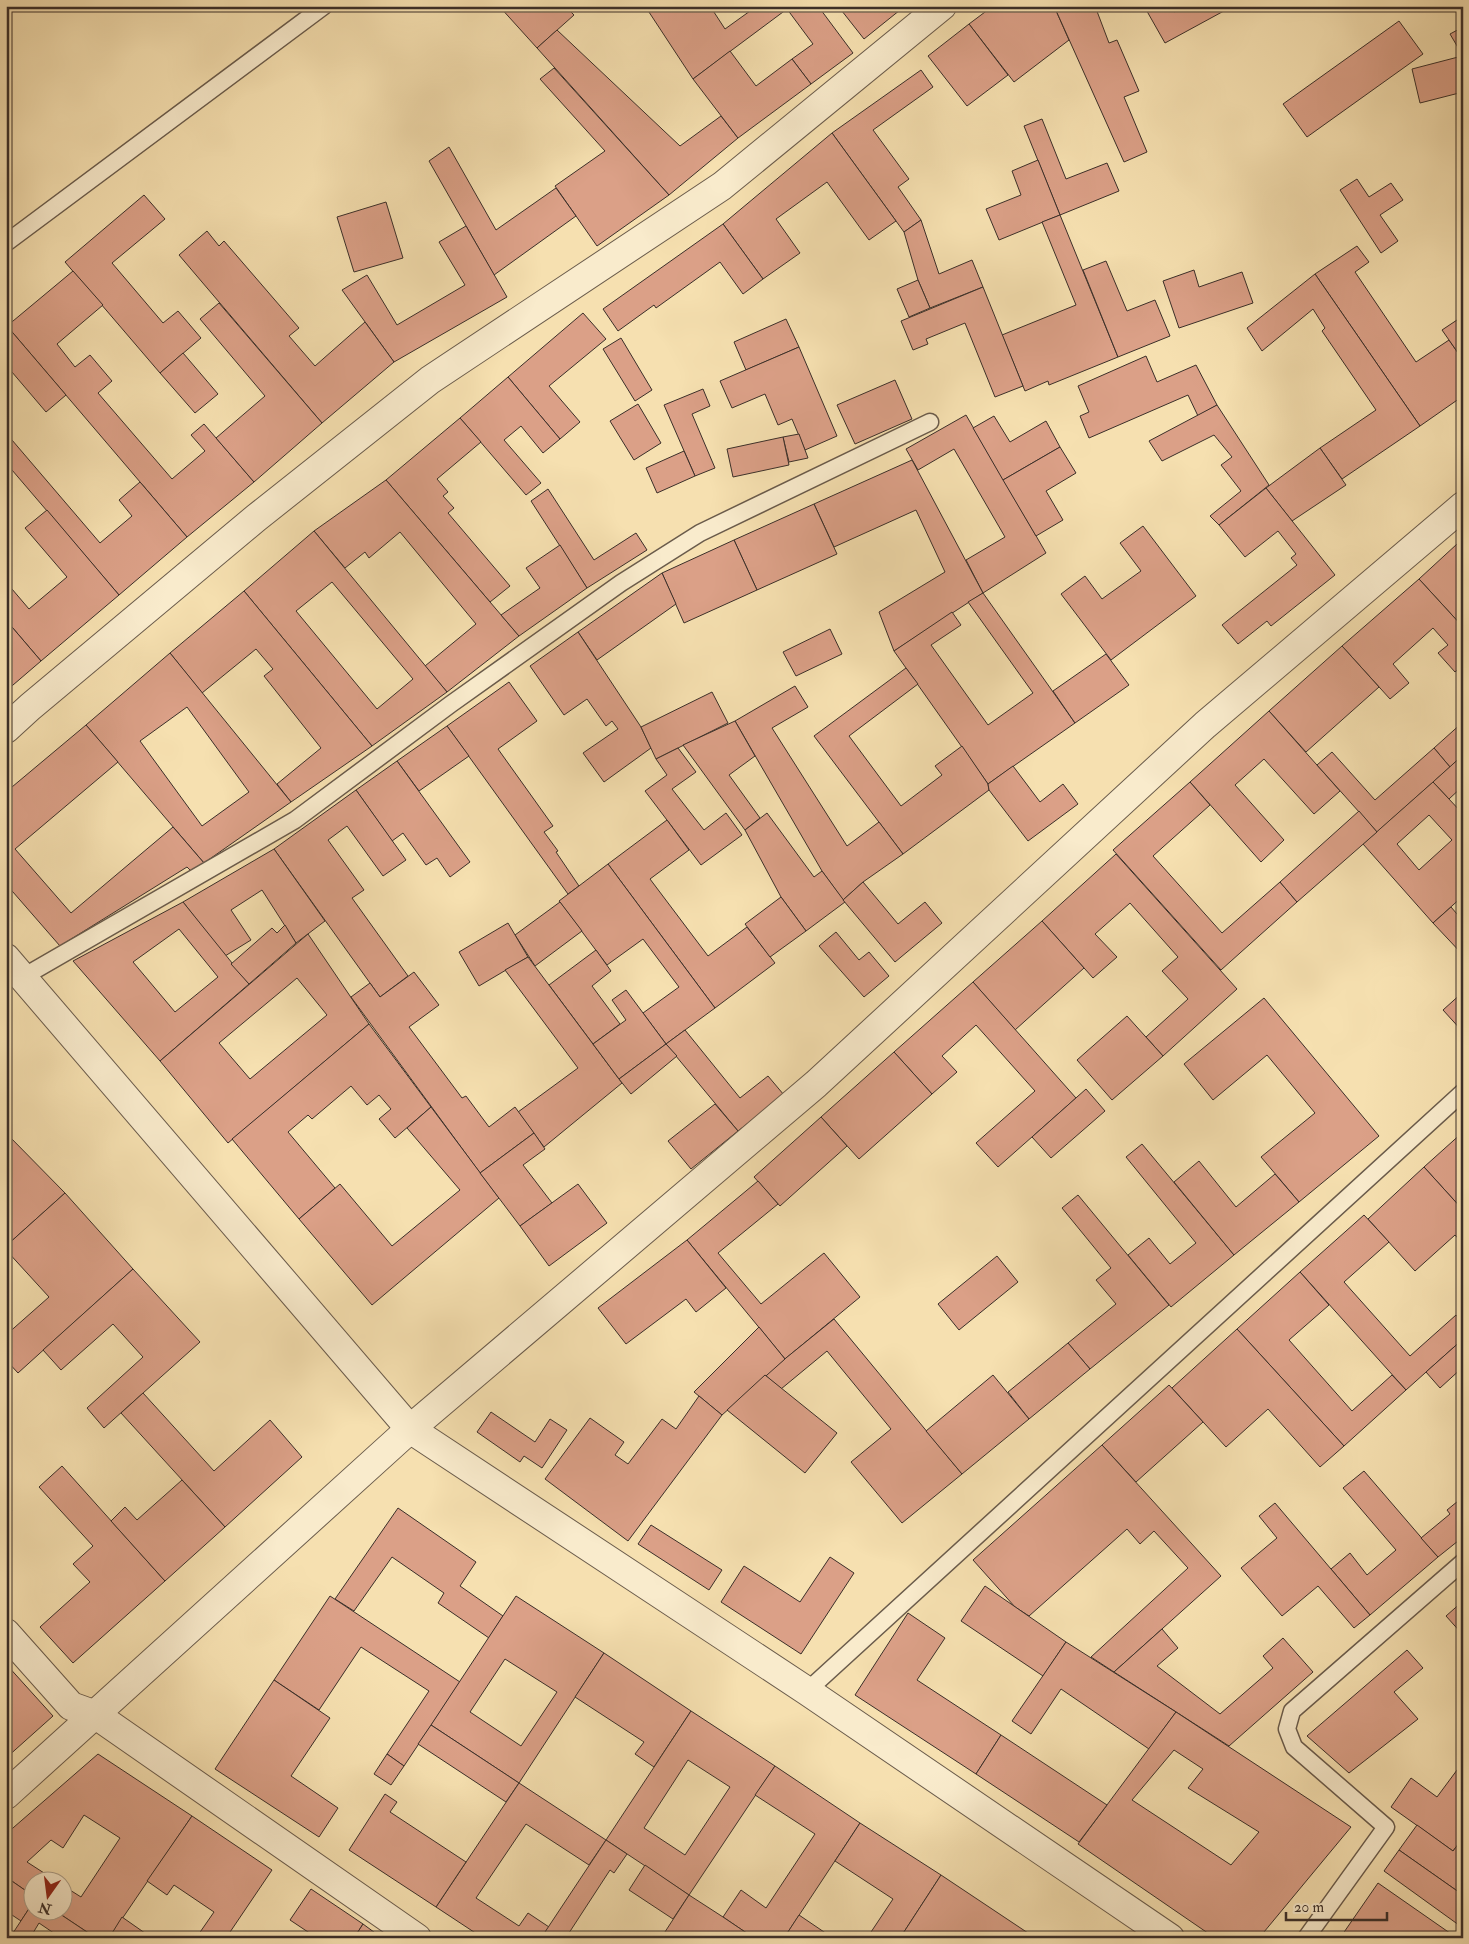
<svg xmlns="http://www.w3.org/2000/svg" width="1469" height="1944" viewBox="0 0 1469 1944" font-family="'IM FELL Double Pica',serif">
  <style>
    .building { fill: #dba087; stroke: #3b2f29; fill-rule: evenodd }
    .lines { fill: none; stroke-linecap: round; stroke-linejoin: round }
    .service-casing { stroke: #6a5b4b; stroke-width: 19 }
    .minor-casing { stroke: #6a5b4b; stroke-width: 30 }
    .tertiary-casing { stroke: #6a5b4b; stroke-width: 30 }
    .service { stroke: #f9ebcc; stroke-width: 16 }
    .minor { stroke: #f9ebcc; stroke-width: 28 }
    .tertiary { stroke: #f9ebcc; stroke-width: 28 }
  </style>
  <rect width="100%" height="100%" fill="#f6e0b0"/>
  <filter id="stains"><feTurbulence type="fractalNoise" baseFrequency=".004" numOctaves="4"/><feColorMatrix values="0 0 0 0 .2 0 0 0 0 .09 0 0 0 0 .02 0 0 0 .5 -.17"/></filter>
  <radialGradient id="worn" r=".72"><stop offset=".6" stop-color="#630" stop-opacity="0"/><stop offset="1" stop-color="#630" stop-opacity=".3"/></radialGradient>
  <g class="building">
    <polygon points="499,6 542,6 543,8 545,6 565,6 574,15 537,48"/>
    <polygon points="645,6 710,6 725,29 757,6 785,6 787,9 693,79"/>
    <polygon points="790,6 818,6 853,53 811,84 792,59 813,44 787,9"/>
    <polygon points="838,6 905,6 864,39"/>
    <polygon points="993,6 1054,6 1069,40 1014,82 969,24"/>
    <polygon points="1054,6 1095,6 1109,43 1117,40 1139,91 1124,97 1147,152 1124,162"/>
    <polygon points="1144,6 1171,6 1174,12 1183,6 1233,6 1165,43"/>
    <polygon points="1399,21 1423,54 1307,137 1283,104"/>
    <polygon points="969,24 1008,75 967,106 928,56"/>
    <polygon points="1463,27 1463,56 1450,34"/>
    <polygon points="557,30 680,146 721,116 738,138 669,195 537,48"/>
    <polygon points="730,51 756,86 792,59 811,84 738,138 693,79"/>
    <polygon points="1462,56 1463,92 1420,103 1412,69"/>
    <polygon points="554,68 669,195 597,246 555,186 605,151 540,79"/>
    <polygon points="921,70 933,87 873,130 909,179 898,187 921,220 904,232 832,133"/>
    <polygon points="1042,119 1066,179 1107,163 1119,191 1060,215 1024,126"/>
    <polygon points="832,133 896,221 869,240 827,182 776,219 800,253 763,279 723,224"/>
    <polygon points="449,147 496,230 556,188 576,216 494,275 429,161"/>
    <polygon points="1038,160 1060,215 999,240 986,209 1021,195 1012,171"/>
    <polygon points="1357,179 1369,197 1391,183 1403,200 1380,215 1398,241 1381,253 1340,190"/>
    <polygon points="144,195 165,219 112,263 163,323 178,311 201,338 160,373 65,262"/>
    <polygon points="386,202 403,258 354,272 337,217"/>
    <polygon points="1060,215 1118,357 1049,385 1048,381 1025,391 1002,335 1076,305 1042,222"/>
    <polygon points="921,220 939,274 972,260 983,287 930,308 918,280 904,232"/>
    <polygon points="723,224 763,279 743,294 720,262 656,308 654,305 618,331 603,309"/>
    <polygon points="466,226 507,297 394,362 342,290 367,275 397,325 465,285 439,242"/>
    <polygon points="207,231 219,246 224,241 299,328 289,336 315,366 365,322 394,362 322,423 179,255"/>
    <polygon points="1357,246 1369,262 1355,272 1416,362 1449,340 1463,360 1463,396 1420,426 1315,274"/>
    <polygon points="1106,261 1127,311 1155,300 1170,336 1118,357 1083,270"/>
    <polygon points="1194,270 1199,287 1242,272 1253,303 1179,328 1163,281"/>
    <polygon points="73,271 103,305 57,344 75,367 90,355 112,381 98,393 172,479 205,451 191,435 204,424 254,482 187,537 7,326"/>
    <polygon points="1315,274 1420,426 1342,479 1320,448 1376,410 1322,331 1325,328 1313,309 1262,351 1247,328"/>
    <polygon points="918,280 930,308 909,317 897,289"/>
    <polygon points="983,287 1023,386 995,397 965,323 926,339 928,344 913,350 901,321"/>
    <polygon points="219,303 322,423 254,482 216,438 265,396 200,319"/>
    <polygon points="583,313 606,339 549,386 580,422 560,439 508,377"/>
    <polygon points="1463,316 1463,360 1442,330"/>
    <polygon points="786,319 799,347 746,370 734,342"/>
    <polygon points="7,326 66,395 46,412 6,365"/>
    <polygon points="621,338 652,390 635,401 603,349"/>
    <polygon points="799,347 837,436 805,450 792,419 778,425 765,394 732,408 720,381"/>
    <polygon points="183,353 218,394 195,413 160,373"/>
    <polygon points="1146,356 1157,382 1196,365 1217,405 1198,416 1188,395 1089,438 1080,416 1089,412 1078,386"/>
    <polygon points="508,377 560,439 543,453 521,426 504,440 541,483 526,495 460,418"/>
    <polygon points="895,380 912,419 855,444 837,405"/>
    <polygon points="703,389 710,406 692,414 715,468 695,476 664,405"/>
    <polygon points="638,404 661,443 634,460 610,421"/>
    <polygon points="1217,405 1269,485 1219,525 1210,516 1241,491 1221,465 1232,457 1214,435 1162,461 1149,441"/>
    <polygon points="966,415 1046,553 983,593 966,560 1005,537 954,449 918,470 906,449"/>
    <polygon points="994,416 1010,442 1046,421 1060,447 1003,480 973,428"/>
    <polygon points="460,418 481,442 437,479 448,492 443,496 454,508 448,513 510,586 490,602 386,480"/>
    <polygon points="6,433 100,543 132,516 119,500 140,482 187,537 119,595 6,463"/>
    <polygon points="799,434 808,458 789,462 783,437"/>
    <polygon points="783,437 789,465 733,477 727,449"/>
    <polygon points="1060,447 1076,473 1046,491 1063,520 1036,536 1003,480"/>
    <polygon points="1320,448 1346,485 1292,521 1266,488"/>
    <polygon points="684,451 695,476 657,493 646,468"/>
    <polygon points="912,460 983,593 894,651 879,612 945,572 916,510 834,547 814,504"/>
    <polygon points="386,480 519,636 447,692 425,666 476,624 400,532 369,558 365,552 345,568 314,531"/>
    <polygon points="1266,488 1335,575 1271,626 1267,621 1238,644 1222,625 1297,565 1291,558 1296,554 1278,531 1245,557 1219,525"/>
    <polygon points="548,489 594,560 636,533 647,550 587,588 531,501"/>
    <polygon points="814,504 837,554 757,590 734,540"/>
    <polygon points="47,510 119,595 41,661 6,620 6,582 29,609 67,577 25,528"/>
    <polygon points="1143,526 1196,596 1111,660 1061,594 1085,576 1102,599 1141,571 1120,543"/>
    <path d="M 314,531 L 447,692 L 372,746 L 244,591 ZM 332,582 L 413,679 L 377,709 L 296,611 Z"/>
    <polygon points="734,540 757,590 684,623 662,573"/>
    <polygon points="1457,544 1463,550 1463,627 1419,579"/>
    <polygon points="560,545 587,588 519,636 501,615 540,588 526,568"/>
    <polygon points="662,573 676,604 597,660 578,632"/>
    <polygon points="1419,579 1463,627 1463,665 1455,672 1438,653 1448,645 1433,628 1393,664 1409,683 1390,699 1342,646"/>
    <polygon points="244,591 372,746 291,802 277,784 321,748 264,676 273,669 256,649 202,693 170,653"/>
    <polygon points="983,593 1075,723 988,784 894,651 952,612 961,625 931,645 988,725 1033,693 968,602"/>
    <polygon points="6,620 41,661 6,691"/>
    <polygon points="830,629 842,654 796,676 783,652"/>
    <polygon points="578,632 641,727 651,748 604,782 583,753 618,729 612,721 606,726 587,699 564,715 530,666"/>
    <polygon points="1342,646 1379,687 1306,752 1269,711"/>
    <path d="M 170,653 L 291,802 L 204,863 L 86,725 ZM 187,707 L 249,792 L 202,826 L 140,741 Z"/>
    <polygon points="1106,654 1129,685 1075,723 1053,691"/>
    <polygon points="906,668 918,684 849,736 901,806 942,775 935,766 962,746 988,784 989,790 903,854 814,736"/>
    <polygon points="509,682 537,721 498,749 553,826 544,832 558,851 556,852 579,886 568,894 447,726"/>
    <polygon points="795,686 808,707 772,728 847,846 879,822 903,854 863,882 843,900 822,871 735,721"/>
    <polygon points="712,692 728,723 656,759 641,727"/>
    <polygon points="1269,711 1340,791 1314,814 1264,759 1235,785 1284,840 1261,862 1190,782"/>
    <polygon points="735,721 755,756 729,775 760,818 745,830 683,745"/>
    <polygon points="1463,722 1463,755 1450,767 1434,748"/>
    <polygon points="86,725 118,762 15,849 71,913 173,827 204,863 191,871 187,867 60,946 6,884 6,792"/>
    <polygon points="447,726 469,756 419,791 397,761"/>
    <polygon points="678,748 696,772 672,789 704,830 726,813 742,835 701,865 645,791 667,775 656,759"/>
    <polygon points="1434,748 1450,767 1377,832 1317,765 1332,752 1375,800"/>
    <polygon points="1463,755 1463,786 1449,799 1433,782"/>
    <polygon points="397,761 470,862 450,877 437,858 426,865 403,833 392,841 356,790"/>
    <polygon points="1013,766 1040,802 1063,784 1078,804 1028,841 989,790 988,784"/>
    <polygon points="1190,782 1210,805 1153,856 1222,933 1280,882 1297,902 1221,970 1113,850"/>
    <path d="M 1433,782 L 1463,814 L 1463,896 L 1433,923 L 1363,844 ZM 1429,815 L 1452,840 L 1419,870 L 1397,844 Z"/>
    <polygon points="356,790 406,860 383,876 347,826 328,840 364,890 352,898 408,976 380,997 274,849"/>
    <polygon points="1359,811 1377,832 1297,902 1280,882"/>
    <polygon points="767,813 814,877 822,871 845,902 806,931 781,897 745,830"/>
    <polygon points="667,820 689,850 650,879 708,956 747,927 775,963 715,1008 608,864"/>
    <polygon points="274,849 325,921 296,943 262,890 231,910 251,940 225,956 183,902"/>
    <polygon points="1116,854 1237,989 1163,1056 1146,1037 1188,999 1162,971 1178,957 1130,903 1095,934 1117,957 1093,978 1042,921"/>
    <polygon points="608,864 715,1008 666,1044 643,1013 679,987 643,939 607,965 559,901"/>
    <polygon points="863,882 898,924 925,902 942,923 895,962 843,900"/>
    <polygon points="781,897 806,931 770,957 745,924"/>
    <path d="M 183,902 L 249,984 L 160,1061 L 73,961 ZM 179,929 L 218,977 L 175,1012 L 133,962 Z"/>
    <polygon points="560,902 582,931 535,966 515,935"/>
    <polygon points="1451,907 1463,921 1463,955 1433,923"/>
    <polygon points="1042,921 1084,968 1015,1030 973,982"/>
    <polygon points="508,923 528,957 479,986 459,952"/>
    <polygon points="285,925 296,943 249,984 231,964 272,928 277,933"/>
    <polygon points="836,932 859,960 869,952 889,976 864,997 819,946"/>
    <path d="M 308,934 L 369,1024 L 228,1143 L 160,1061 ZM 297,978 L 327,1015 L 250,1079 L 219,1043 Z"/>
    <polygon points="596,950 611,971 592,986 620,1024 593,1044 549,985"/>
    <polygon points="528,957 622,1083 544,1147 518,1112 578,1068 505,970"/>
    <polygon points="414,972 439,1005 409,1027 462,1098 466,1096 489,1127 515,1107 534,1133 480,1173 351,997 370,983 380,997"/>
    <polygon points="973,982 1076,1098 998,1167 976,1143 1035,1091 976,1025 942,1056 957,1072 932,1094 894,1052"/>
    <polygon points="626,990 666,1044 619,1079 593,1044 626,1020 612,1000"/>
    <polygon points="1463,992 1463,1032 1443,1010"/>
    <polygon points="1264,998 1379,1136 1299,1202 1261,1157 1315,1113 1267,1055 1213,1100 1184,1064"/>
    <polygon points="1127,1016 1163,1056 1112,1100 1077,1060"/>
    <polygon points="369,1024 431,1107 395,1138 379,1119 391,1109 379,1095 367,1105 351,1086 312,1119 308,1115 288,1132 335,1188 299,1219 232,1139"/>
    <polygon points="685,1030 740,1098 768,1076 784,1095 738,1131 666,1044"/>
    <polygon points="666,1044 677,1056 631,1094 619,1079"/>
    <polygon points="894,1052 932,1094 859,1159 821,1117"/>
    <polygon points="1086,1089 1105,1111 1051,1158 1032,1137"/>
    <polygon points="715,1104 738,1131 691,1169 668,1141"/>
    <polygon points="431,1107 499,1198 372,1305 299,1219 340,1184 392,1246 460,1190 407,1128"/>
    <polygon points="821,1117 847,1146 780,1206 754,1177"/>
    <polygon points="1463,1132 1463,1210 1424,1167"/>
    <polygon points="6,1133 65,1193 6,1246"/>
    <polygon points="534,1133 545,1149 523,1165 552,1203 520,1226 480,1173"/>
    <polygon points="1142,1144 1234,1255 1171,1307 1128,1255 1149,1238 1170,1264 1196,1243 1126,1157"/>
    <polygon points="1199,1161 1236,1207 1275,1174 1299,1202 1234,1255 1174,1182"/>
    <polygon points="1424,1167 1463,1210 1463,1244 1455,1235 1415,1271 1368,1219"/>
    <polygon points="758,1181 778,1204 718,1253 761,1304 824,1253 860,1297 785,1359 687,1240"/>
    <polygon points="578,1184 607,1223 549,1266 520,1226"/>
    <polygon points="65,1193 133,1269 18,1373 6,1360 6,1335 49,1297 6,1250 6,1246"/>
    <polygon points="1078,1195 1169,1305 1090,1369 1068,1343 1116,1304 1096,1280 1111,1268 1062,1208"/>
    <polygon points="1364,1215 1389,1242 1344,1282 1410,1356 1456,1315 1463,1323 1463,1339 1406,1390 1300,1272"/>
    <polygon points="687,1240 726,1288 696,1312 686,1299 626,1344 598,1308"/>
    <polygon points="997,1256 1018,1282 959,1330 938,1304"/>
    <polygon points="133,1269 200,1342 104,1428 87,1408 143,1357 113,1324 61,1370 43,1350"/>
    <polygon points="1300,1272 1329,1305 1289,1340 1352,1411 1392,1375 1406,1390 1344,1446 1237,1329"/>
    <polygon points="834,1319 962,1474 902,1523 851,1462 891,1429 827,1351 781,1389 765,1375"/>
    <polygon points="759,1327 785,1359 722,1415 694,1392"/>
    <polygon points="1237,1329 1344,1446 1320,1467 1268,1409 1226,1447 1172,1388"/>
    <polygon points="1463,1339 1463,1367 1440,1388 1426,1372"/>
    <polygon points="1068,1343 1090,1369 1029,1419 1008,1392"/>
    <polygon points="765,1375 837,1433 805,1473 727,1410"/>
    <polygon points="993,1375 1029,1419 962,1474 926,1431"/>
    <polygon points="1169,1385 1203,1422 1136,1482 1102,1445"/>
    <polygon points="143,1393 214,1471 270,1420 302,1457 225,1527 121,1413"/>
    <polygon points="699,1396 722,1415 628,1541 545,1479 590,1418 624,1442 615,1455 628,1464 662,1419 676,1429"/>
    <polygon points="491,1412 535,1442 550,1419 567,1430 542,1468 524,1456 520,1462 477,1432"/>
    <polygon points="1102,1445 1221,1576 1114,1672 1091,1657 1188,1568 1154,1531 1140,1544 1127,1529 1029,1616 1015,1607 973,1560"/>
    <polygon points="62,1466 165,1581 73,1663 40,1627 90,1582 73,1564 93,1546 39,1487"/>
    <polygon points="1364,1471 1438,1557 1370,1615 1331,1569 1350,1553 1367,1575 1396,1550 1343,1488"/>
    <polygon points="182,1480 225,1527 165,1581 111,1521 125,1507 137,1520"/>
    <polygon points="1463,1497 1463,1537 1438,1557 1421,1538 1450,1514 1447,1510"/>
    <polygon points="1275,1503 1370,1615 1354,1628 1318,1586 1282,1616 1241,1568 1277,1538 1259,1516"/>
    <polygon points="6,1504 12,1511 6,1516"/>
    <polygon points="398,1508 476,1562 460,1586 503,1616 489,1638 438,1603 444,1593 392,1557 354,1611 335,1599"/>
    <polygon points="651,1525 722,1570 709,1590 638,1544"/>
    <polygon points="830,1557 854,1573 801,1654 721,1602 744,1566 800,1602"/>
    <polygon points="985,1586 1066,1642 1043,1676 961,1621"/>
    <polygon points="330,1596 460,1682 404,1766 387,1754 429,1691 361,1647 319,1710 274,1680"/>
    <path d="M 516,1596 L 604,1653 L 519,1783 L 431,1725 ZM 505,1659 L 557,1692 L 521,1746 L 470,1712 Z"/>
    <polygon points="1463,1601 1463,1635 1446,1616"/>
    <polygon points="908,1613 945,1638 917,1680 1001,1735 976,1774 855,1695"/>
    <polygon points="1162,1629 1178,1648 1157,1666 1220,1714 1273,1668 1263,1656 1283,1638 1313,1672 1229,1746 1114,1672"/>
    <polygon points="1066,1642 1176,1712 1149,1749 1061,1689 1031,1734 1012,1721"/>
    <polygon points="1407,1650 1423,1668 1394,1692 1418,1719 1349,1773 1307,1736"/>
    <polygon points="604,1653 691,1711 654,1767 635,1754 644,1742 575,1697"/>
    <polygon points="6,1664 53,1716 6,1758"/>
    <polygon points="274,1680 330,1718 291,1776 338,1808 319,1837 215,1769"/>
    <path d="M 691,1711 L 775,1766 L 689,1895 L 606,1840 ZM 688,1760 L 730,1787 L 685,1855 L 644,1828 Z"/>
    <path d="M 1176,1712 L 1351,1827 L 1259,1938 L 1215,1938 L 1078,1844 ZM 1174,1750 L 1203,1769 L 1188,1788 L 1259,1832 L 1231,1865 L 1132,1800 Z"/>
    <polygon points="431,1725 519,1783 506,1802 418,1744"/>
    <polygon points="1001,1735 1107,1805 1079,1842 976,1774"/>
    <polygon points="98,1754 192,1816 109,1938 96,1938 57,1912 62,1912 62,1885 81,1897 120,1838 84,1815 63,1848 51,1840 27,1862 58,1882 32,1882 32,1895 6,1877 6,1834"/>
    <polygon points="387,1754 404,1766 391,1785 374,1774"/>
    <polygon points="1463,1762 1463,1838 1453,1851 1391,1807 1411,1778 1437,1797"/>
    <polygon points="775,1766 860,1823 784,1938 754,1938 723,1917 741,1890 766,1908 815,1834 755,1795"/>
    <polygon points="519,1783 606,1840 589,1865 526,1824 476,1898 519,1926 528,1913 549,1927 541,1938 483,1938 436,1907"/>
    <polygon points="385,1794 397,1802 390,1812 466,1862 436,1907 349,1850"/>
    <polygon points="192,1816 272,1870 226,1938 196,1938 214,1912 174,1885 167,1895 147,1881"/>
    <polygon points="860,1823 941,1875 900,1938 867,1938 893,1899 835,1861"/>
    <polygon points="1417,1825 1453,1851 1463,1838 1463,1895 1399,1850"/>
    <polygon points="606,1840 627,1854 614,1873 610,1870 567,1936 569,1938 541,1938"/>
    <polygon points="1399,1850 1463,1895 1463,1928 1384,1871"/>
    <polygon points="645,1865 689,1895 673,1919 629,1890"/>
    <polygon points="941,1875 1028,1933 1025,1938 900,1938"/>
    <polygon points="6,1877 32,1895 32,1904 21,1921 6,1911"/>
    <polygon points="1378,1883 1457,1938 1340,1938"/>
    <polygon points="311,1889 363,1924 354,1938 317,1938 290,1920"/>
    <polygon points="689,1895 723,1917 754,1938 661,1938"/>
    <polygon points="32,1904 32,1912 57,1912 96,1938 61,1938 39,1923 30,1938 14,1938 11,1936"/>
    <polygon points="799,1915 827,1934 824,1938 784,1938"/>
    <polygon points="122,1917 152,1938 109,1938"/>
    <polygon points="363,1924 382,1938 354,1938"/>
    <polygon points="1028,1933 1036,1938 1025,1938"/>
  </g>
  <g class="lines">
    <g class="service-casing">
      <g id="service">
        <polyline points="6,243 324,6"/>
        <polyline points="23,977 295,820 451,704 621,583 700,533 930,422"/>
        <polyline points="807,1691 1463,1092"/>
        <polyline points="1306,1938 1386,1827 1294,1747 1287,1729 1292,1711 1463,1562"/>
      </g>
    </g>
    <g class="minor-casing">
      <g id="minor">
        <polyline points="6,958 410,1429 807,1691 1170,1938"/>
        <polyline points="6,1633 71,1706 96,1715 417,1938"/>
        <polyline points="6,1795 410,1429 816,1084 1205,725 1463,506"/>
      </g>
    </g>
    <g class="tertiary-casing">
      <polyline id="tertiary" points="6,729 30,707 256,518 430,380 722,186 942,6"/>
    </g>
    <use href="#service" class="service"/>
    <use href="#minor" class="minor"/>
    <use href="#tertiary" class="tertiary"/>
  </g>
  <rect width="1469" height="1944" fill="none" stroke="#f6e0b0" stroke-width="25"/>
  <rect x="8" y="8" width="1454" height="1929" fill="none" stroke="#3b2f29" stroke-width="2.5"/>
  <rect x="12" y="12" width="1444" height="1919" fill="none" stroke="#3b2f29"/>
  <g transform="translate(48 1896) rotate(194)"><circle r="24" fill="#f9ebcc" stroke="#ada08b"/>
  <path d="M0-4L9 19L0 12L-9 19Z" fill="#8f2418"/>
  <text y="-8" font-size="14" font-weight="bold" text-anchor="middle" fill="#3b2f29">N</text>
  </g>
  <path d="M1286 1912v8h101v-8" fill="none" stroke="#3b2f29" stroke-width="2.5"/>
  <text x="1294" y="1912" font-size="15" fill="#3b2f29" stroke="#f9ebcc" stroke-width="4" paint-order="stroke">20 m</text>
  <rect width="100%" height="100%" filter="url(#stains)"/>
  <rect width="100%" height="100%" fill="url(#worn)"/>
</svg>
